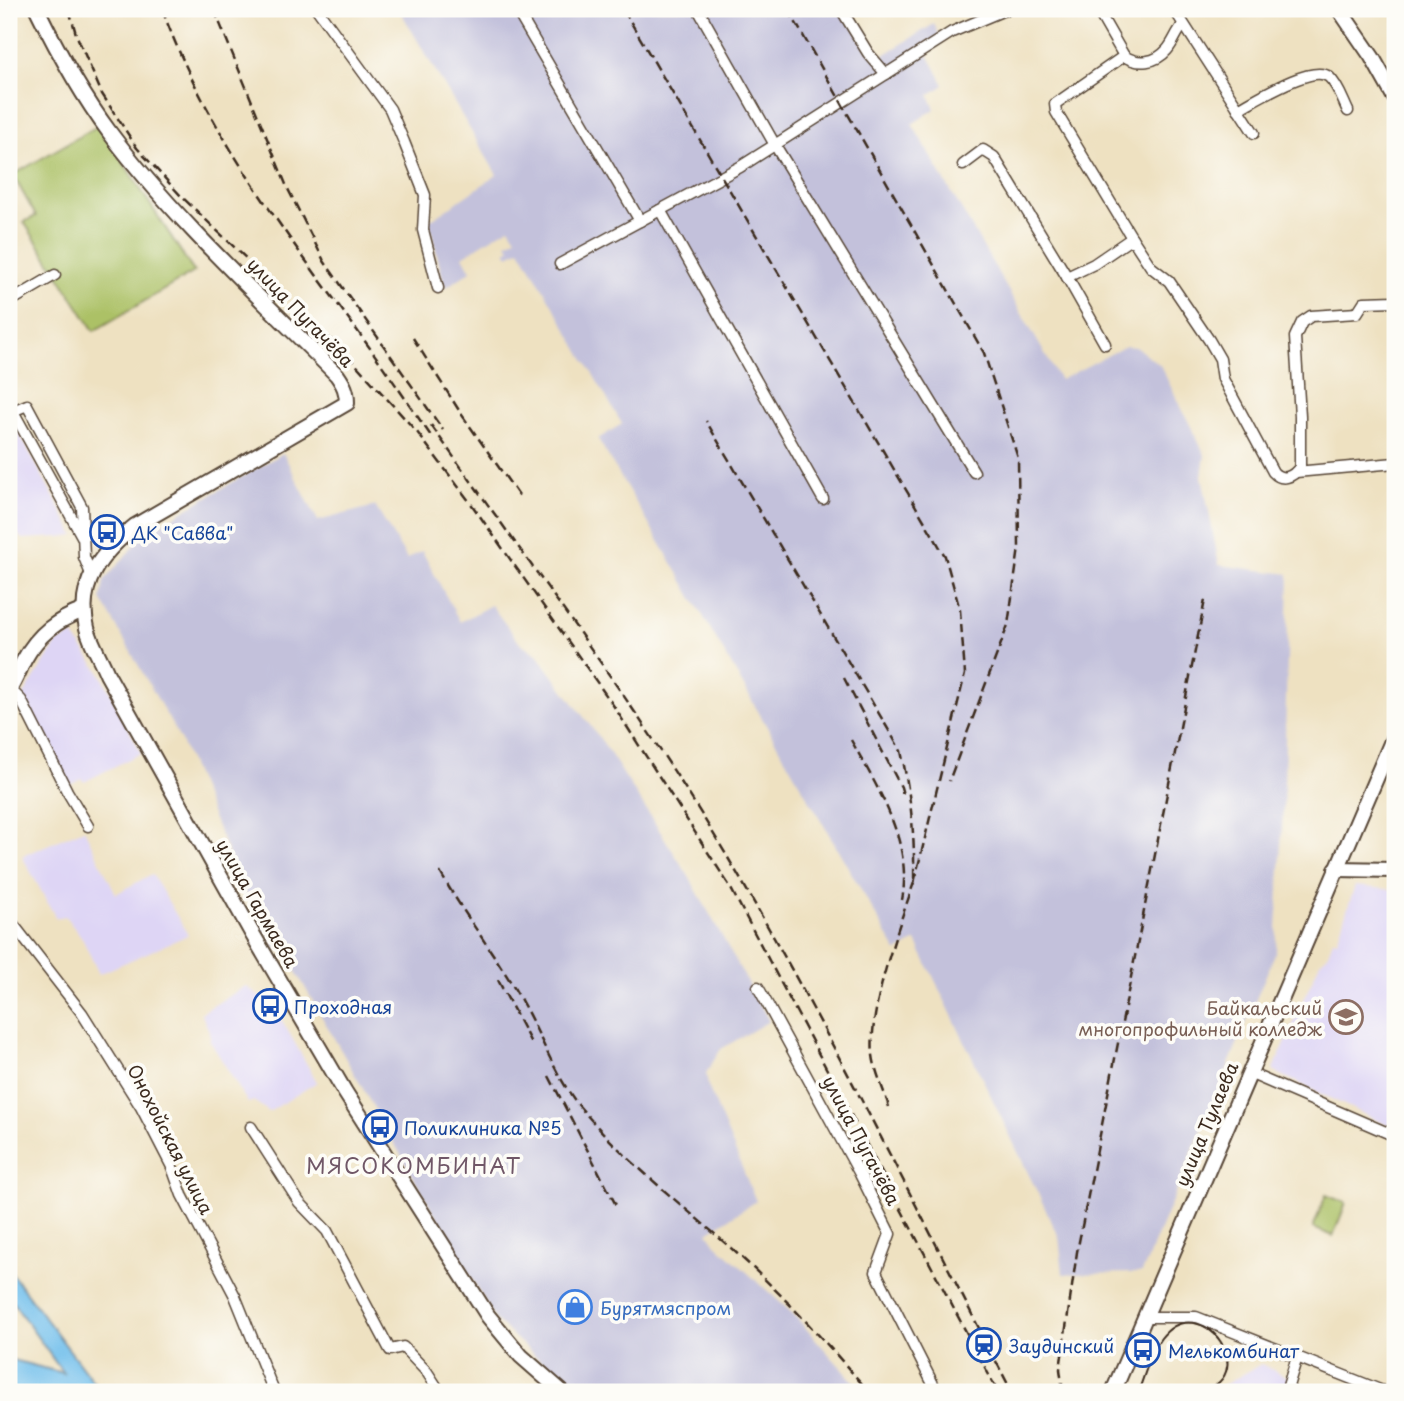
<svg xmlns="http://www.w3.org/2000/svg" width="1404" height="1401" viewBox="0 0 1404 1401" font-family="'Playpen Sans',sans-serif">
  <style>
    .built { fill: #ded5f5 }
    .industrial { fill: #c3c1db }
    .green { fill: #acc166; stroke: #747642; stroke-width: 2 }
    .water { fill: #72bfec; stroke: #567485; stroke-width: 2 }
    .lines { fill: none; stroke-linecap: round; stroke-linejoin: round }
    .street-casing { stroke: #564536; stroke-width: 13 }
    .secondary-casing { stroke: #564536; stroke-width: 18 }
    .street { stroke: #fff; stroke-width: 10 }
    .secondary { stroke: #fff; stroke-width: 14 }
    .tram { stroke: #3b2a1e; stroke-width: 2 }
    .rail { stroke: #3b2a1e; stroke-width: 2.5; stroke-dasharray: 10 5; stroke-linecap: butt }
    .labels { text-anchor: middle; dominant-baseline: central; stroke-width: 7; stroke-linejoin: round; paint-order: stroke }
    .street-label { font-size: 18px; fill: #3b2a1e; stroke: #fdfcf7 }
    .transit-label { font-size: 18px; fill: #164399; stroke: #fdfcf7; text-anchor: start }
    .education-label { font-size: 18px; fill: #785e54; stroke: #fdfcf7; text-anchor: end }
    .shop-label { font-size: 18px; fill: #366cbe; stroke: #fdfcf7; text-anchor: start }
    .quarter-label { font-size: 21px; letter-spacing: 2px; fill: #705767; stroke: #fdfcf7 }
  </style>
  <rect width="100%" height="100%" fill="#fdfcf7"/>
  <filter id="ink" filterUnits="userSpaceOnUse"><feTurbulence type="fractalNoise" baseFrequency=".0143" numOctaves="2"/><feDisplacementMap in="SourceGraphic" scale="14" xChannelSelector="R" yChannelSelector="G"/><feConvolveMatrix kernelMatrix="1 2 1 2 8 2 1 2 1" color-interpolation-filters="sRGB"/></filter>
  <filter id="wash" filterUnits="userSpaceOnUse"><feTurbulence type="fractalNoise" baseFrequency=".00686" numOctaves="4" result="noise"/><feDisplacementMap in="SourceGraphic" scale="28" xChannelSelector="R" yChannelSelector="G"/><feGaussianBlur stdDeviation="1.57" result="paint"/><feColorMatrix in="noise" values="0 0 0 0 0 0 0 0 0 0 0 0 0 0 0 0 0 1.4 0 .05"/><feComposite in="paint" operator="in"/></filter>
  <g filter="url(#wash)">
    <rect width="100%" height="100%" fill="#eee1c1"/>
    <g class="built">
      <polygon points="12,420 75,536 23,539 11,530 9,526 9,422"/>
      <polygon points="73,635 100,672 141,753 84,782 82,779 68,786 23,696 57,643"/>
      <polygon points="84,829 116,894 152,874 188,935 99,974 82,938 65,916 56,918 22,856"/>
      <polygon points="1355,886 1395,890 1395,1129 1273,1071 1320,962 1327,956 1333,940 1337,940"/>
      <polygon points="246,986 262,999 268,996 317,1082 269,1112 254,1101 248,1103 210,1041 210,1033 201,1013"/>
      <polygon points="1261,1364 1317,1392 1212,1392"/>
    </g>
    <g class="industrial">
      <polygon points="399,9 850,9 879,58 934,24 941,38 924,47 944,85 929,95 935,109 912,124 1060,380 1126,346 1136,347 1160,365 1205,455 1202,476 1219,565 1289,574 1284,786 1276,951 1142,1273 1063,1274 1059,1237 916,941 897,952 684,583 598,439 622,424 520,249 509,255 506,251 510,248 507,243 516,238 509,227 463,256 471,271 445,288 429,221 497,175"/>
      <polygon points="283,453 318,521 375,506 407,559 422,551 460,622 491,605 519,642 537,654 604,744 688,875 769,1021 721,1049 706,1073 708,1086 756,1201 708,1232 716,1244 793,1314 863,1392 603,1392 583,1388 557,1375 496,1321 283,949 277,951 267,933 260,929 180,739 101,599 104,581 145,533"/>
    </g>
    <g class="green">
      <polygon points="99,125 194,272 94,331 24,222 36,216 13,175"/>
      <polygon points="1326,1195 1346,1203 1333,1236 1313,1228"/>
    </g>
    <polygon class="water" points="9,1270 101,1392 9,1392 9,1359 63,1373 9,1297"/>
  </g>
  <g filter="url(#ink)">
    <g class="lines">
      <g class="street-casing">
        <g id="street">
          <polyline points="317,9 390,109 404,142 425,195 423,230 438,288"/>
          <polyline points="516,9 640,221"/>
          <polyline points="698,9 775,145 974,472"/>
          <polyline points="841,9 868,53 886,74"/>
          <polyline points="1097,9 1124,56"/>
          <polyline points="1174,9 1254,133"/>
          <path d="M 1238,109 C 1255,100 1313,63 1329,77 C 1338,85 1343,101 1348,111"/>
          <polyline points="963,165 983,150 994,157 1067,277"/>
          <polyline points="660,210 823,499"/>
          <path d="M 1132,238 L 1056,112 L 1055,104 L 1124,56 C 1138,65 1156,63 1167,50 C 1174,42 1176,33 1183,25"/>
          <polyline points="560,264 740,167 952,32 1007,9"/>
          <polyline points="9,302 55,275"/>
          <path d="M 1105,344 L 1067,277 L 1094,264 L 1132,238 L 1151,267 L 1169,281 L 1209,340 L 1220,359 L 1223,379 L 1273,472 C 1282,482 1293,477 1300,467 L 1300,416 L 1295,337 L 1302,322 L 1311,316 L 1357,313 L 1364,302 L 1395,301"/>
          <polyline points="9,404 83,538"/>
          <polyline points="13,411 27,405 82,507 84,557 91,574"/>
          <polyline points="1296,472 1395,463"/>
          <polyline points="10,689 21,700 67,791 88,826"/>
          <polyline points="9,919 82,1013 141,1107 172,1167 182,1195 235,1296 274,1392"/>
          <polyline points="758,987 860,1174 890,1234 876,1272 935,1388"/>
          <polyline points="1249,1073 1395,1136"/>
          <polyline points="251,1127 299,1202 327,1231 390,1350 403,1347 427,1372 440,1392"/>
          <polyline points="1145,1317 1196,1317 1385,1392"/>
          <polyline points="1292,1392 1288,1386 1297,1357"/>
        </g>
      </g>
      <g class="secondary-casing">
        <g id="secondary">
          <path d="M 37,9 C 58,52 81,94 110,133 C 175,220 261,298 337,375 C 344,385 347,391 347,403 L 135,526 C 102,552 76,583 87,628 C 91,644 101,659 107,674 L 253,935 L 345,1092 L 488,1316 L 521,1356 L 562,1392"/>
          <polyline points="1339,9 1372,57 1395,98"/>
          <path d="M 9,690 C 15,681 19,670 24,660 C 38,634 57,620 84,610"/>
          <polyline points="1336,869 1395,870"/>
          <polyline points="1113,1392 1395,734"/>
        </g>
      </g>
      <use href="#street" class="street"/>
      <use href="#secondary" class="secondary"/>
      <path class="tram" d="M 1138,1392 C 1145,1375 1150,1353 1161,1338 C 1201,1286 1267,1380 1196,1392"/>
      <g class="rail">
        <polyline points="69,9 76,34 102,94 137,148 181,196 350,358 417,432 472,505 613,705 729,885 998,1392"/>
        <path d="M 162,9 C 204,124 276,221 348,318 C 377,357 404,397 431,436"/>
        <polyline points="214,9 287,187 324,261 443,430"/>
        <path d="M 623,9 L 945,556 L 960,610 L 965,674 L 914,883 C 915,836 911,797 901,751 L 706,421"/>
        <polyline points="788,9 984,353 1018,458 1019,548 1008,625 949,781"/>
        <polyline points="413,338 462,415 519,496"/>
        <path d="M 431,425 C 537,575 649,721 741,880 C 838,1047 923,1221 1012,1392"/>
        <polyline points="844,678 901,787 903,795"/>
        <path d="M 851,740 C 878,788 913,843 902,900"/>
        <path d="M 440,872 C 465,917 498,957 522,1002 C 543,1039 556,1080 585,1113 C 635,1171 697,1216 753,1268 C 794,1307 832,1349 869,1392"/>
        <polyline points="498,980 532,1045"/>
        <polyline points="549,1076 617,1207"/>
        <path d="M 889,1107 C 884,1090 875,1072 873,1055 C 868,1007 901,920 917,874"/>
        <polyline points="1063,1392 1060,1369 1077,1252 1205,600"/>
      </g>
    </g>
  </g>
  <defs>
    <g id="bus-ring" transform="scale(1.75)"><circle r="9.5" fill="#fdfcf7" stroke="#1a4fb4" stroke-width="1.5"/><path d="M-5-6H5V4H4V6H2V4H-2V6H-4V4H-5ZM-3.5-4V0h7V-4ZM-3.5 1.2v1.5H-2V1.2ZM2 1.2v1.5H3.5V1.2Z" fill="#1a4fb4"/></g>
    <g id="university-ring" transform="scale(1.75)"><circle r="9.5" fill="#fdfcf7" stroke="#8d6e63" stroke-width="1.5"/><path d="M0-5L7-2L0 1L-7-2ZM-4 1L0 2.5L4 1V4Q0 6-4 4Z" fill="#8d6e63"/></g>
    <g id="shop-ring" transform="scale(1.75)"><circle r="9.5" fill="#fdfcf7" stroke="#3f7fe0" stroke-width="1.5"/><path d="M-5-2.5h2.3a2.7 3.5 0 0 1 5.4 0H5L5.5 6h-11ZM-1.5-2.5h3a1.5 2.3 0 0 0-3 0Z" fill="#3f7fe0"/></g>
    <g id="station-ring" transform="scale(1.75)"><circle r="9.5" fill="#fdfcf7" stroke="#1a4fb4" stroke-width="1.5"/><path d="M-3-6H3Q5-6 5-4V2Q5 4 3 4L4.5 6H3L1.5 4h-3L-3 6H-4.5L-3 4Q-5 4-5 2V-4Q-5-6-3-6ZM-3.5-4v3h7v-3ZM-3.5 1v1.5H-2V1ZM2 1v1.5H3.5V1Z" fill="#1a4fb4"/></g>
  </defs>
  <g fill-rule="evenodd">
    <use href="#bus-ring" x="107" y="532"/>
    <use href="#bus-ring" x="270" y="1006"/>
    <use href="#university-ring" x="1346" y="1017"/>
    <use href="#bus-ring" x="380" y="1127"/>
    <use href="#shop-ring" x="575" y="1307"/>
    <use href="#station-ring" x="984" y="1345"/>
    <use href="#bus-ring" x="1143" y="1350"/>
  </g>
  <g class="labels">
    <g class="street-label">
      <text transform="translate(301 312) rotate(46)">улица Пугачёва</text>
      <text transform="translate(258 903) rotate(60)">улица Гармаева</text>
      <text transform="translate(1206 1124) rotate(-67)">улица Тулаева</text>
      <text transform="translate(171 1139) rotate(63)">Онохойская улица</text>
      <text transform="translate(862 1140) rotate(62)">улица Пугачёва</text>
    </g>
    <g class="transit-label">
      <text x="132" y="532">ДК "Савва"</text>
      <text x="294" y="1006">Проходная</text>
      <text x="404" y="1127">Поликлиника №5</text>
      <text x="1009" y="1345">Заудинский</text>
      <text x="1168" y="1350">Мелькомбинат</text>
    </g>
    <g class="education-label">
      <text x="1322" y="1007">Байкальский<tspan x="1322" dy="21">многопрофильный колледж</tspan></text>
    </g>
    <g class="shop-label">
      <text x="600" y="1307">Бурятмяспром</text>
    </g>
    <g class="quarter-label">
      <text x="414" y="1165">МЯСОКОМБИНАТ</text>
    </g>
  </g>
  <rect width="1404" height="1401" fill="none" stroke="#fdfcf7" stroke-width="35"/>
</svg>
